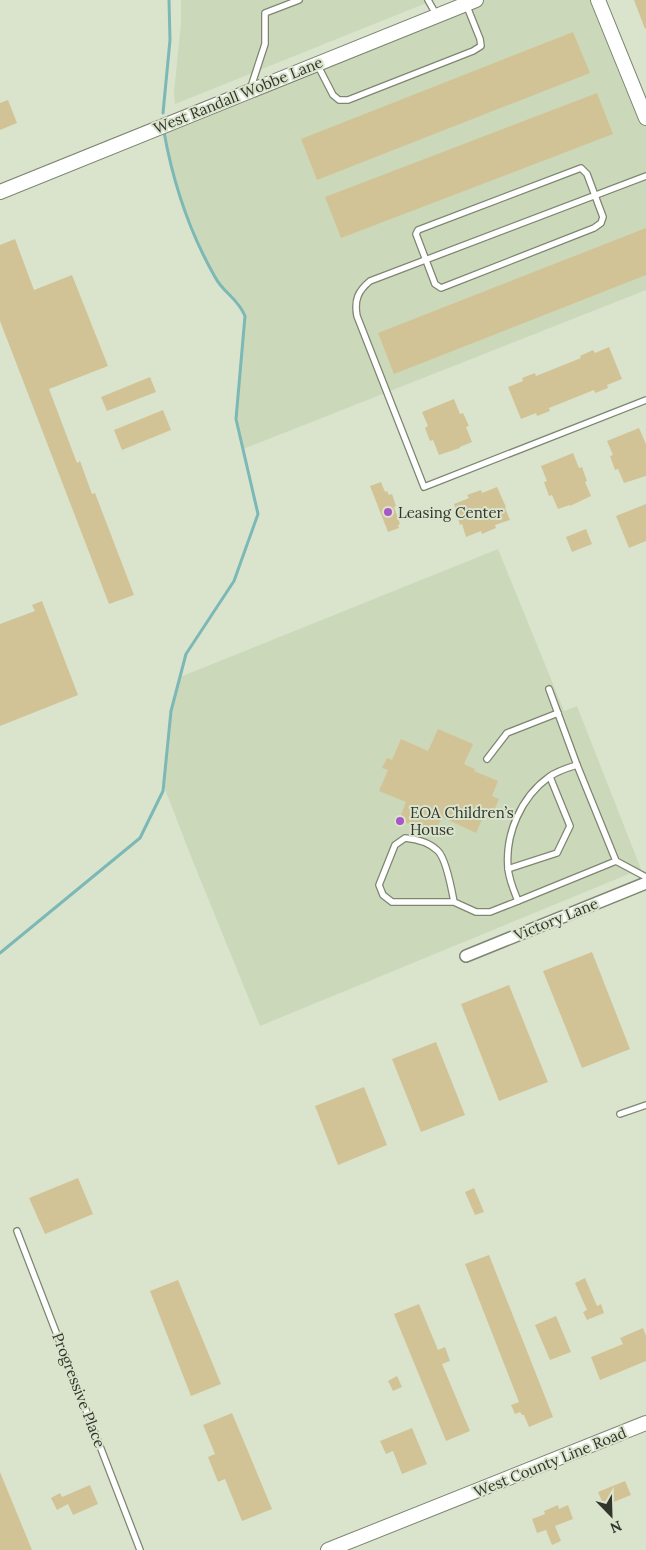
<svg xmlns="http://www.w3.org/2000/svg" width="646" height="1550" viewBox="0 0 646 1550" font-family="Lora,serif">
  <style>
    .built { fill: #ccd8ba }
    .lines { fill: none; stroke-linecap: round; stroke-linejoin: round }
    .stream { stroke: #7bb8b6; stroke-width: 3 }
    .building { fill: #d2c396 }
    .service-casing { stroke: #7d8671; stroke-width: 8 }
    .minor-casing { stroke: #7d8671; stroke-width: 14 }
    .tertiary-casing { stroke: #7d8671; stroke-width: 16 }
    .service { stroke: #fff; stroke-width: 5.5 }
    .minor { stroke: #fff; stroke-width: 11 }
    .tertiary { stroke: #fff; stroke-width: 14 }
    .poi-dot { fill: #a757c7; stroke: #dae4cd; stroke-width: 2 }
    .labels { text-anchor: middle; dominant-baseline: central; stroke-width: 4; stroke-linejoin: round; paint-order: stroke }
    .street-label { font-size: 15px; fill: #31352c; stroke: #dae4cd }
    .poi-label { font-size: 15px; fill: #31352c; stroke: #dae4cd; text-anchor: start }
  </style>
  <rect width="100%" height="100%" fill="#dae4cd"/>
  <g class="built">
    <polygon points="181,0 434,0 175,104 174,92 181,23"/>
    <polygon points="476,0 598,0 646,118 646,290 243,449 236,419 245,316 240,304 220,286 210,269 183,203 170,167 164,132"/>
    <polygon points="498,549 564,711 577,706 641,869 260,1026 192,859 163,784 171,711 180,677"/>
  </g>
  <g class="lines">
    <g class="stream">
      <polyline points="163,113 170,40 169,0"/>
      <path d="M 0,953 L 140,838 L 163,791 L 171,711 L 186,654 L 234,581 L 258,514 L 236,419 L 245,316 C 237,297 224,294 215,277 C 190,233 173,182 164,132"/>
    </g>
  </g>
  <g class="building">
    <polygon points="634,0 646,0 646,28 645,29"/>
    <polygon points="573,32 590,73 317,180 301,139"/>
    <polygon points="597,93 613,134 341,238 325,197"/>
    <polygon points="8,100 17,123 0,130 0,103"/>
    <polygon points="646,228 646,275 394,374 378,333"/>
    <polygon points="15,239 34,290 72,275 108,366 49,389 77,463 80,461 92,494 95,493 134,595 109,604 0,321 0,245"/>
    <polygon points="609,347 622,379 607,385 608,388 595,393 594,390 549,408 550,411 537,416 536,413 521,419 508,387 523,381 522,378 535,373 536,376 581,358 580,356 593,350 595,353"/>
    <polygon points="150,377 156,392 107,411 101,397"/>
    <polygon points="454,399 460,414 463,413 469,426 466,427 472,442 460,447 460,448 439,455 433,440 430,441 425,428 428,426 422,412"/>
    <polygon points="163,410 171,430 122,450 114,430"/>
    <polygon points="639,428 646,444 646,476 624,483 618,469 615,470 610,456 613,455 607,441"/>
    <polygon points="573,453 579,468 582,467 587,481 585,482 591,496 570,506 570,505 558,509 552,495 549,496 544,482 547,481 541,466"/>
    <polygon points="381,482 385,492 387,491 389,495 392,494 396,506 394,507 400,524 398,525 399,528 388,532 370,486"/>
    <polygon points="497,487 506,507 505,508 510,520 495,525 496,528 482,534 481,531 466,537 462,524 460,525 454,504 469,498 467,495 481,490 482,493"/>
    <polygon points="646,504 646,541 629,548 616,516"/>
    <polygon points="586,529 592,544 572,552 566,537"/>
    <polygon points="42,601 78,695 0,726 0,624 35,611 32,605"/>
    <polygon points="438,729 473,744 464,764 475,769 474,771 498,781 492,796 499,799 490,820 483,817 476,833 442,817 434,835 426,831 424,836 416,832 418,828 399,820 406,802 379,791 388,770 382,768 387,758 392,760 401,739 428,751"/>
    <polygon points="592,952 630,1049 582,1068 543,971"/>
    <polygon points="509,985 548,1082 499,1101 461,1004"/>
    <polygon points="436,1042 465,1115 421,1132 392,1059"/>
    <polygon points="364,1087 387,1145 338,1165 315,1106"/>
    <polygon points="78,1178 93,1214 45,1234 29,1198"/>
    <polygon points="474,1188 484,1212 475,1215 465,1192"/>
    <polygon points="489,1255 553,1417 529,1427 524,1415 522,1415 520,1412 515,1414 511,1405 519,1402 465,1264"/>
    <polygon points="585,1278 597,1306 601,1304 604,1313 587,1320 583,1312 587,1310 575,1283"/>
    <polygon points="178,1280 221,1384 191,1396 150,1291"/>
    <polygon points="419,1304 438,1350 445,1347 450,1361 442,1364 470,1431 446,1441 394,1314"/>
    <polygon points="556,1316 571,1352 550,1360 535,1325"/>
    <polygon points="643,1328 646,1336 646,1361 600,1380 591,1357 623,1344 620,1338"/>
    <polygon points="397,1376 402,1387 393,1391 388,1381"/>
    <polygon points="232,1413 272,1509 242,1521 225,1479 218,1482 208,1457 215,1454 203,1425"/>
    <polygon points="412,1428 427,1464 402,1474 393,1451 386,1454 380,1441"/>
    <polygon points="0,1472 32,1550 0,1550"/>
    <polygon points="625,1481 631,1495 604,1506 598,1492"/>
    <polygon points="90,1485 98,1504 73,1515 68,1504 57,1510 51,1498 60,1493 62,1497"/>
    <polygon points="558,1505 559,1509 568,1505 573,1519 555,1526 561,1541 552,1545 546,1530 537,1533 532,1519 545,1514 544,1511"/>
  </g>
  <g class="lines">
    <g class="service-casing">
      <g id="service">
        <polyline points="428,0 437,16"/>
        <polyline points="317,64 333,95 339,100 348,100 473,51 481,46 480,39 466,4"/>
        <polyline points="250,90 265,44 265,13 299,0"/>
        <polygon points="581,168 587,174 603,217 601,223 594,228 441,288 435,284 416,234 418,230"/>
        <path d="M 646,176 L 370,281 C 358,291 354,300 357,316 L 424,487 L 646,400"/>
        <polyline points="549,689 577,765"/>
        <polyline points="487,759 507,733 558,713"/>
        <path d="M 616,861 L 518,901 C 514,891 509,880 508,868 C 505,834 521,797 549,777 C 557,771 567,768 577,765 L 616,861 L 646,877"/>
        <polyline points="508,869 557,853 570,826 550,777"/>
        <path d="M 454,902 C 452,891 446,859 438,851 C 430,843 416,839 405,838 L 395,845 L 379,885 L 383,895 L 392,902 L 454,902 L 476,912 L 490,912 L 518,901"/>
        <polyline points="620,1114 646,1105"/>
        <polyline points="17,1231 140,1550"/>
      </g>
    </g>
    <g class="minor-casing">
      <polyline id="minor" points="466,956 646,883"/>
    </g>
    <g class="tertiary-casing">
      <g id="tertiary">
        <polyline points="598,0 646,118"/>
        <polyline points="0,192 476,0"/>
        <polyline points="328,1550 646,1423"/>
      </g>
    </g>
    <use href="#service" class="service"/>
    <use href="#minor" class="minor"/>
    <use href="#tertiary" class="tertiary"/>
  </g>
  <g class="poi-dot">
    <circle cx="388" cy="512" r="5"/>
    <circle cx="400" cy="821" r="5"/>
  </g>
  <g class="labels">
    <g class="street-label">
      <text transform="translate(238 95) rotate(-22)">West Randall Wobbe Lane</text>
      <text transform="translate(556 919) rotate(-22)">Victory Lane</text>
      <text transform="translate(79 1390) rotate(69)">Progressive Place</text>
      <text transform="translate(550 1462) rotate(-22)">West County Line Road</text>
    </g>
    <g class="poi-label">
      <text x="398" y="512">Leasing Center</text>
      <text x="410" y="812">EOA Children’s<tspan x="410" dy="17">House</tspan></text>
    </g>
  </g>
  <g transform="translate(611 1515) rotate(157)" stroke="#dae4cd" stroke-width="4" paint-order="stroke">
  <path d="M0-4L9 19L0 12L-9 19Z" fill="#31352c"/>
  <text y="-8" font-size="14" font-weight="bold" text-anchor="middle" fill="#31352c">N</text>
  </g>
</svg>
